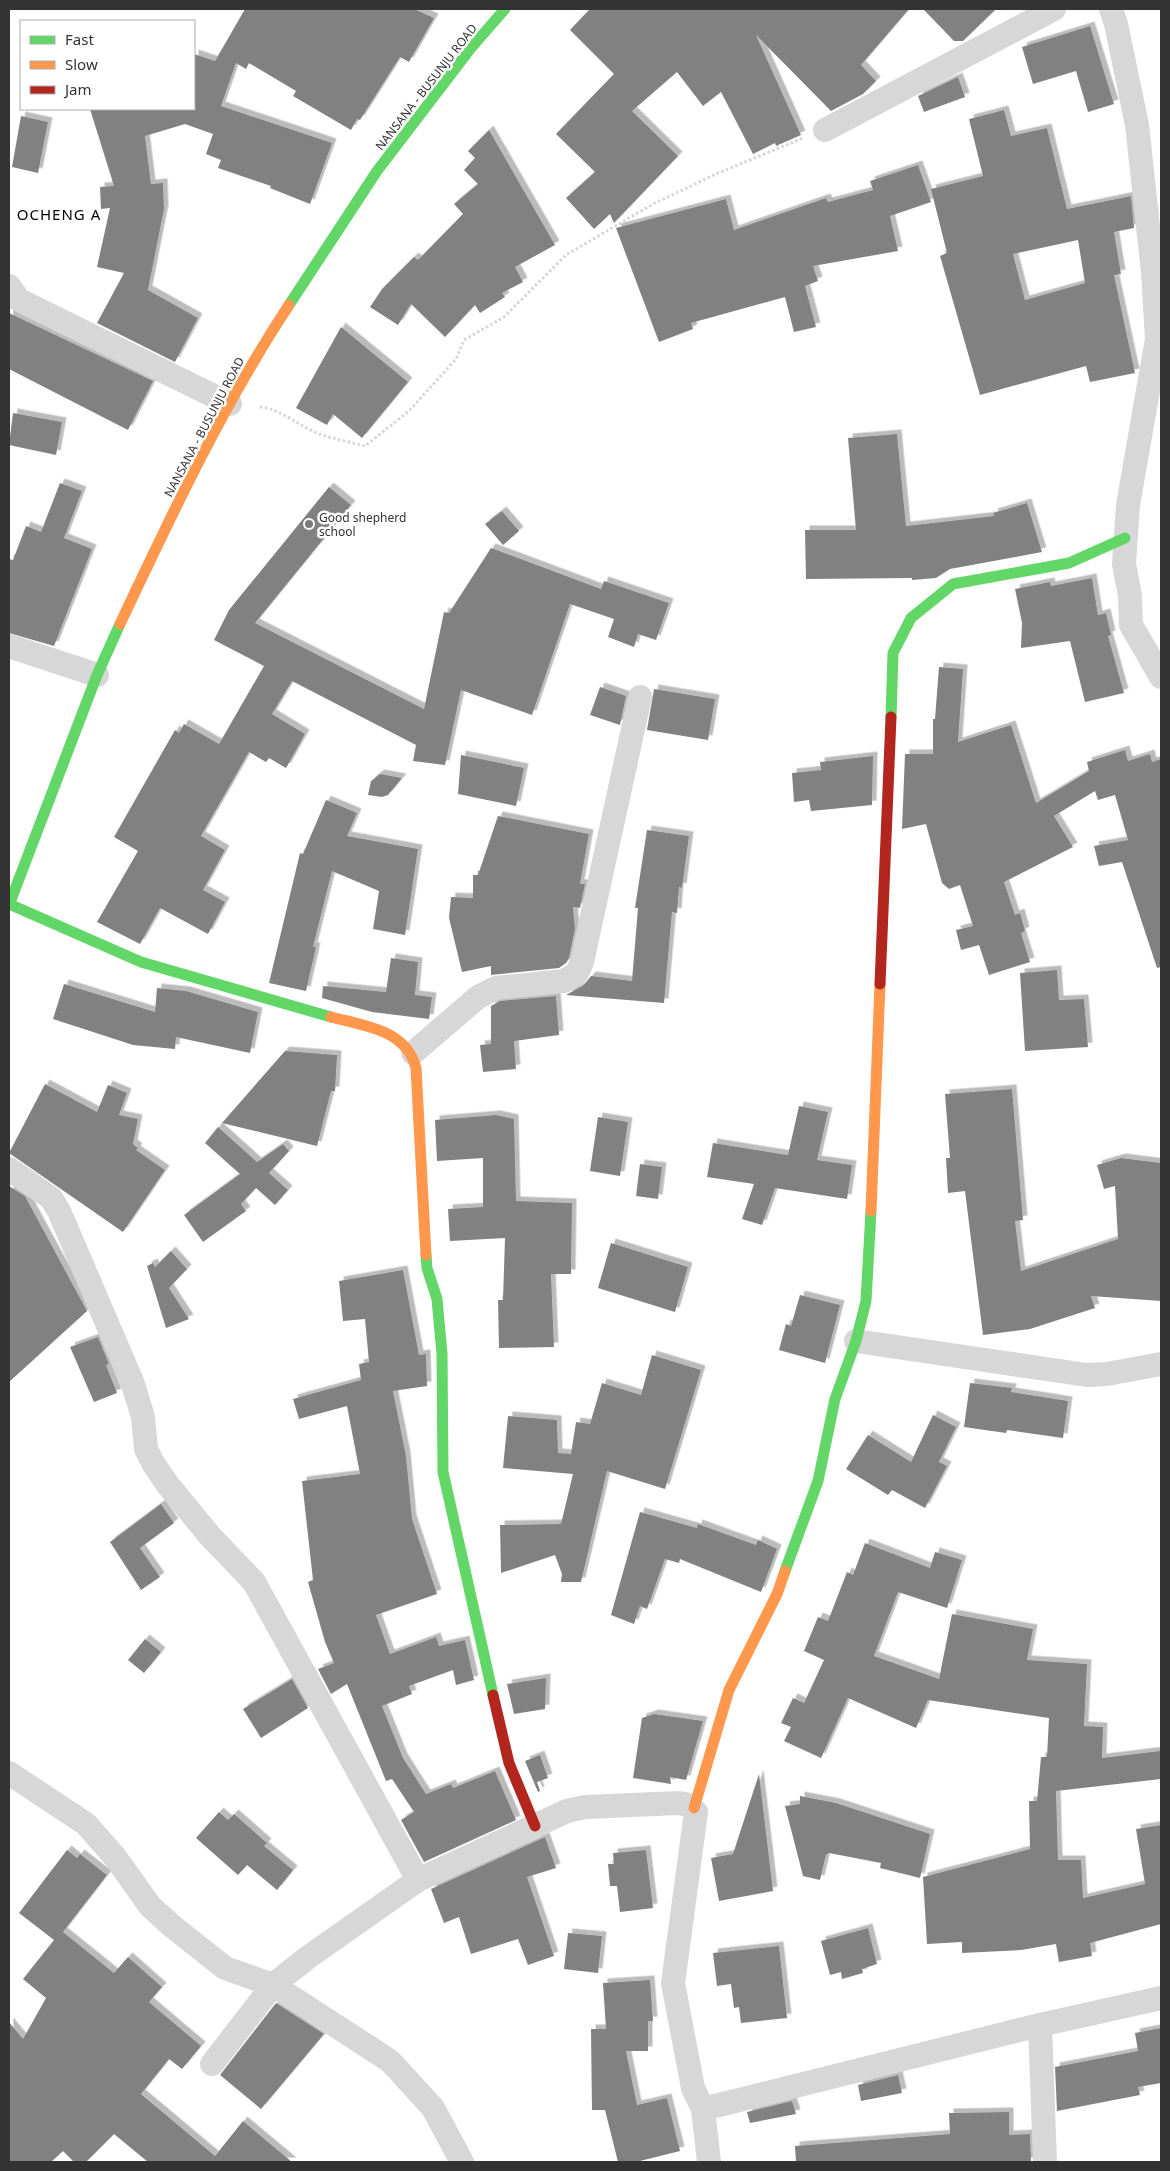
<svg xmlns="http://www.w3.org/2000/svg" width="1170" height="2171" viewBox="0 0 1170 2171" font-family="'Noto Sans',sans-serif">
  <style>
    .building { fill: #818181; fill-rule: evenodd; filter: url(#shadow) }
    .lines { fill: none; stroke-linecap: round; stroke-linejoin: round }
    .path { stroke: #d6d6d6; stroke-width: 3; stroke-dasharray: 2.5 2.5; stroke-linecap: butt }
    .street { stroke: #d7d7d7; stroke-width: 24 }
    .fast { stroke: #63d668; stroke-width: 11 }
    .slow { stroke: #ff974d; stroke-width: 11 }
    .jam { stroke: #b3261e; stroke-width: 11 }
    .poi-dot { fill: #7a7a7a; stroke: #fff; stroke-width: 2 }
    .labels { text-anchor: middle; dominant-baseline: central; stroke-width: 5; stroke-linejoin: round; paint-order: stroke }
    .street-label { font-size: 12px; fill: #333; stroke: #fff }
    .poi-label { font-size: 12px; fill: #333; stroke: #fff; text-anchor: start }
    .quarter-label { font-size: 15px; letter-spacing: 1px; fill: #000; stroke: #fff }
  </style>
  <defs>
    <filter id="shadow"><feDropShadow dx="4.5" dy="-4.5" stdDeviation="0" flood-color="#0004"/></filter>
  </defs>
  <rect width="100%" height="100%" fill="#fff"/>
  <g class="building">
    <polygon points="245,9 414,9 434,18 409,62 400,57 360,120 357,119 351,130 293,96 296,91 249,63 246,69 236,63 221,106 332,143 310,204 270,188 271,186 218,168 221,160 206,154 213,134 185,124 145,136 151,184 163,183 164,209 148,290 198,318 175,362 97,323 124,273 97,267 110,208 101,209 100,187 114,186 90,109 194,109 194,54 215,61"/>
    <polygon points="590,9 909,9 861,65 876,81 863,94 831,111 756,35 801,135 776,146 775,143 753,154 721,92 703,106 677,72 632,111 678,156 614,223 610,214 594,229 566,198 595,172 556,134 614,74 570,30"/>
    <polygon points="923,9 996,9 963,41 954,41"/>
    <polygon points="1090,26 1114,104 1088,112 1076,71 1033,84 1022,47"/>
    <polygon points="958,77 965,97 924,112 918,96"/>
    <path d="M 1004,110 L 1011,136 L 1047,128 L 1067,209 L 1131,196 L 1134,228 L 1114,232 L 1121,274 L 1114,275 L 1135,373 L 1090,382 L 1086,366 L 980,395 L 940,256 L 947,253 L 931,189 L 983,176 L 969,119 ZM 1078,240 L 1085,283 L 1025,300 L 1013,254 Z"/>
    <polygon points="21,116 48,122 38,173 12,167"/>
    <polygon points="489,130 555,245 515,267 523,282 502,293 505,297 480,313 475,305 445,337 411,304 398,325 370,307 382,289 414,257 418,260 463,214 454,204 478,184 464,170 475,158 468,151"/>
    <polygon points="918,165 931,202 890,216 898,251 813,266 818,281 805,286 816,327 794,332 785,297 691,323 693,329 659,342 616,228 726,199 734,230 826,198 828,202 873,190 870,181"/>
    <polygon points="9,313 153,381 128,430 9,369"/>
    <polygon points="341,327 408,382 362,438 333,414 327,425 296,408"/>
    <polygon points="13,413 62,422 56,455 9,445"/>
    <polygon points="897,434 906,526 994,516 993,513 1027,503 1042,552 950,569 936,578 912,580 912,578 806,579 805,530 856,530 848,438"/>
    <polygon points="60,483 82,491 64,538 92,549 54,646 9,633 9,559 13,560 26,526 41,532"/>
    <polygon points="329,487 351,505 255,623 424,709 444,612 449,613 491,548 601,589 604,581 669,603 656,640 638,634 634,647 608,637 614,619 570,604 532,715 461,690 445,765 413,761 416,745 292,681 272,714 305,734 286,768 269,758 266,762 249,752 201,836 225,850 203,890 225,902 208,934 160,908 140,944 97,922 138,851 114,837 175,730 179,733 184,724 219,744 264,666 214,640 229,610"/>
    <polygon points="502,511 519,531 503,545 485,524"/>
    <polygon points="1092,578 1098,615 1106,613 1111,635 1108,636 1124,693 1085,702 1070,641 1021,648 1022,623 1015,589 1050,582 1051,586"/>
    <polygon points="939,667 963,669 958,742 1011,725 1036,803 1089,771 1087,762 1125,750 1128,761 1150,754 1152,762 1161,759 1161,967 1157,968 1122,862 1099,866 1094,846 1128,840 1115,795 1098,800 1095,791 1054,816 1073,847 1004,882 1015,915 1020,913 1025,931 1021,933 1030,962 989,975 979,945 961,950 956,930 973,926 960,885 949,889 942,883 926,824 902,829 905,754 933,754 933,719 935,719"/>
    <polygon points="600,687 626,696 620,725 590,715"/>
    <polygon points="654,689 715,699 708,740 647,730"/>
    <polygon points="461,755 524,768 516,806 458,794"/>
    <polygon points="873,756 872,805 811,811 809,800 794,802 792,773 821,770 820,762"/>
    <polygon points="380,774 402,778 388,795 382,797 368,795 371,781"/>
    <polygon points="326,800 357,813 347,836 418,849 405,935 373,929 379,891 332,871 313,947 316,947 306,991 269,983 300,853 303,854"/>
    <polygon points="498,816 589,834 580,884 585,884 580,908 573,907 575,929 569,958 566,963 559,968 491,975 491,966 462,972 449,918 451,897 473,898 473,875 478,875"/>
    <polygon points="647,830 689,836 682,888 679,887 677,913 672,912 664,1003 566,995 584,985 591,976 632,981 638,908 635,908"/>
    <polygon points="391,958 418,962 415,995 432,997 429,1019 372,1012 322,998 323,986 386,992"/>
    <polygon points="1057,970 1059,1000 1084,999 1088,1047 1025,1051 1020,973"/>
    <polygon points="64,984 155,1012 157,988 186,991 258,1012 250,1053 176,1037 175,1049 133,1045 53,1019"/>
    <polygon points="556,996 559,1035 514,1041 516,1069 483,1072 480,1045 491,1044 491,1006 500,1001"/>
    <polygon points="285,1051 337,1055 335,1091 331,1091 317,1146 222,1123"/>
    <polygon points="45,1084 97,1112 108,1085 127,1093 119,1115 138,1119 133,1144 138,1148 136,1150 165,1170 123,1232 9,1153"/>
    <polygon points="1012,1089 1023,1220 1015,1221 1021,1271 1118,1239 1115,1186 1104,1189 1097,1165 1121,1158 1161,1163 1161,1301 1091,1296 1095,1308 1030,1329 983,1335 965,1191 948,1193 946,1158 950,1158 945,1094"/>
    <polygon points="799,1106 828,1112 817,1160 852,1165 847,1199 775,1188 762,1225 742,1219 754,1184 707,1177 713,1143 788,1155"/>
    <polygon points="496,1115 514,1119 516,1201 572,1203 571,1274 551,1274 554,1347 499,1348 498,1300 503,1300 505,1238 450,1241 448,1209 483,1207 483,1158 437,1161 435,1120"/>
    <polygon points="598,1117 628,1122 620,1176 590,1171"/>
    <polygon points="218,1127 257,1162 283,1144 289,1151 269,1173 288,1190 275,1205 256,1188 241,1204 246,1211 203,1242 184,1215 240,1174 205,1143"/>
    <polygon points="640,1164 662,1167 658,1199 636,1196"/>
    <polygon points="9,1186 25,1196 87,1311 9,1382"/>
    <polygon points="611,1243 688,1267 675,1312 598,1288"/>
    <polygon points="171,1251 187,1269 169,1288 189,1319 166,1328 147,1266 153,1263 155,1267"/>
    <polygon points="403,1270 419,1355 426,1354 427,1386 393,1391 406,1456 412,1519 437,1594 376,1615 390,1654 436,1637 439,1646 465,1640 474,1680 456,1685 453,1670 409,1686 412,1694 382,1706 403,1758 426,1794 451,1784 453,1788 495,1771 516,1820 424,1862 401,1820 414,1812 392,1779 386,1781 347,1684 331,1694 318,1669 334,1663 325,1642 308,1582 313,1580 302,1481 360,1474 347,1406 299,1419 293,1399 361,1380 359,1364 369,1362 365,1319 343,1321 339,1281"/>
    <polygon points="800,1295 840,1305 825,1363 779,1350 786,1324 791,1326"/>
    <polygon points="98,1337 109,1364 106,1365 117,1393 94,1402 70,1347"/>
    <polygon points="652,1355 701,1370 665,1489 607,1471 581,1582 561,1582 562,1574 555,1555 501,1573 500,1525 561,1524 573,1474 503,1468 508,1416 557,1420 558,1453 571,1454 576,1422 590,1424 602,1383 641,1395"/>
    <polygon points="970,1383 1012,1388 1011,1392 1068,1401 1063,1438 1007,1430 1006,1433 964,1427"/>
    <polygon points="933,1415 956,1427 939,1462 947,1466 925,1508 892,1490 888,1495 846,1469 868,1435 911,1462"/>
    <polygon points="161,1504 174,1523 140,1548 160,1577 141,1590 110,1542"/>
    <polygon points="640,1512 697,1528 698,1524 756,1545 758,1540 777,1549 761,1592 680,1559 679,1563 665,1559 647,1609 640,1606 634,1624 611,1615"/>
    <polygon points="865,1543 930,1568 935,1552 962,1560 947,1608 898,1592 874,1656 939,1679 952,1614 1033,1629 1027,1660 1087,1664 1084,1726 1103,1727 1102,1758 1160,1751 1161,1779 1056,1791 1058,1860 1081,1860 1083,1898 1145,1884 1136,1829 1161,1825 1161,1924 1090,1943 1092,1956 1059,1962 1056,1944 1021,1950 962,1953 962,1942 927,1944 923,1877 1030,1849 1029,1801 1037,1801 1041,1757 1047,1757 1049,1718 928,1700 916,1728 848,1698 821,1758 784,1741 791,1727 781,1723 793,1698 804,1703 824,1660 804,1651 818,1617 828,1621 847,1572 853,1575"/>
    <polygon points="145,1639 161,1652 144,1673 128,1660"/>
    <polygon points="546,1678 545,1709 514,1714 507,1684"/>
    <polygon points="292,1679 308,1708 261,1738 243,1709"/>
    <polygon points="654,1714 703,1721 686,1780 670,1777 671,1784 633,1778 642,1718"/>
    <polygon points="540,1755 548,1778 537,1782 540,1791 538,1792 525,1761"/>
    <polygon points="759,1774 773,1891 719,1901 711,1858 733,1854"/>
    <polygon points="800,1796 836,1803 930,1834 920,1878 880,1868 881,1863 829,1853 826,1855 820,1880 803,1876 785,1806 800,1804"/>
    <polygon points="219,1812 228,1820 234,1814 267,1843 264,1846 293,1870 277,1890 247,1865 238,1875 196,1838"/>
    <polygon points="545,1837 556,1868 527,1877 554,1956 528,1965 518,1939 471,1954 459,1917 444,1923 431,1889"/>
    <polygon points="67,1850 77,1858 80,1854 107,1875 63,1932 114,1973 128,1957 162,1987 149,2002 201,2046 182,2069 169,2059 141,2094 215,2156 243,2121 292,2162 148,2162 114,2134 86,2162 74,2162 63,2151 51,2162 9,2162 9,2022 23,2039 46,1998 23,1979 54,1940 19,1913"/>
    <polygon points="646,1850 653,1908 620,1912 617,1886 610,1886 608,1864 614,1864 613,1853"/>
    <polygon points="868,1928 877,1964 862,1969 863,1973 842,1979 841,1972 830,1975 821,1941"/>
    <polygon points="568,1933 602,1936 598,1973 564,1969"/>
    <polygon points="779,1946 787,2018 741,2023 739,2007 734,2008 731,1984 717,1986 713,1953"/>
    <polygon points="650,1980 653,2021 648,2021 648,2051 626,2051 637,2105 667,2098 680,2151 636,2162 618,2162 605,2110 592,2110 591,2029 606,2029 603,1983"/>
    <polygon points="276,2003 324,2034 261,2109 220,2075"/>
    <polygon points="1161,2028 1161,2083 1138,2087 1140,2095 1057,2111 1055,2067 1138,2051 1135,2033"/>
    <polygon points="898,2075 902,2093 861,2101 858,2085"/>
    <polygon points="792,2101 796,2114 750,2123 747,2112"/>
    <polygon points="1009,2112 1009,2135 1030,2134 1031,2162 796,2162 795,2146 950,2134 949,2113"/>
  </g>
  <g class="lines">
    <path class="path" d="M 260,407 C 282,409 298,426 319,434 C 334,439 350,442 365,446 L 409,411 L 456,359 L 464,340 L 504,317 L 566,255 L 653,204 L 716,174 L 803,138"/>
    <g class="street">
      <polyline points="1111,9 1116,24 1137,125 1153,272 1157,339 1128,505 1124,564 1130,596 1131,625 1161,677"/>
      <polyline points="825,130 1054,9"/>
      <polyline points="9,286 19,300 230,404"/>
      <polyline points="9,646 97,675"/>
      <polyline points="413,1053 478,997 496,988 564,981 577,973 582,962 640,697"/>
      <polyline points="9,1169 51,1198 59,1211 133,1384 143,1417 146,1449 153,1463 168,1485 210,1536 254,1582 418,1880"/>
      <polyline points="856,1341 1087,1375 1107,1374 1161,1364"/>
      <polyline points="9,1773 86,1824 115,1857 150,1906 172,1926 225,1968 273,1985 390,2061 433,2108 462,2162"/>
      <polyline points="1040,2025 1045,2162"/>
      <polyline points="212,2064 273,1985 307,1958 418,1880 567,1811 585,1807 679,1803 689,1805 696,1812 673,1983 693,2088 703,2109 709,2162"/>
      <polyline points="703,2109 1040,2025 1161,1998"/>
    </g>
    <g class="fast">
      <polyline points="289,305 377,171 471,48 505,9"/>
      <polyline points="891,717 893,653 911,618 953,584 1069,563 1125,538"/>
      <polyline points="9,904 141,962 331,1017"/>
      <polyline points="9,905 97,675 120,624"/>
      <polyline points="426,1255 427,1268 437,1299 442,1354 443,1472 493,1695"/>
      <polyline points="785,1571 818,1481 835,1399 856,1341 866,1301 871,1211"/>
    </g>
    <g class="slow">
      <path d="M 120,624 C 171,516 223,405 289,305"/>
      <path d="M 331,1017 C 364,1026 406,1029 416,1068 L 426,1255"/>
      <polyline points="871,1211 880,984"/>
      <polyline points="694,1808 729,1690 777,1594 785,1571"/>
    </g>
    <g class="jam">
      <polyline points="880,984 891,717"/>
      <polyline points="493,1695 509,1763 535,1826"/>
    </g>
  </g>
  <circle class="poi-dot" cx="309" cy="524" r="5"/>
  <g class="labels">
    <g class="street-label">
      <text transform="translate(426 87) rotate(-52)">NANSANA - BUSUNJU ROAD</text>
      <text transform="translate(204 427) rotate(-62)">NANSANA - BUSUNJU ROAD</text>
    </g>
    <g class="poi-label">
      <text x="319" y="517">Good shepherd<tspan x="319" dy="14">school</tspan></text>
    </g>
    <g class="quarter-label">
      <text x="59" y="214">OCHENG A</text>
    </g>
  </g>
  <rect width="1170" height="2171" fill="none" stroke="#333333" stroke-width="20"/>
  <rect x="20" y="20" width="175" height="90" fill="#ffffff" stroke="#adadad"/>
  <rect x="30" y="36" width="25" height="8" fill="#63d668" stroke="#adadad"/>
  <text x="65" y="45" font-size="15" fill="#333333">Fast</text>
  <rect x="30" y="61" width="25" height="8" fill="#ff974d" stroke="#adadad"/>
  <text x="65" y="70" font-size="15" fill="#333333">Slow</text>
  <rect x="30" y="86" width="25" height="8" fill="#b3261e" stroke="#adadad"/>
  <text x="65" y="95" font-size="15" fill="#333333">Jam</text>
</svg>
